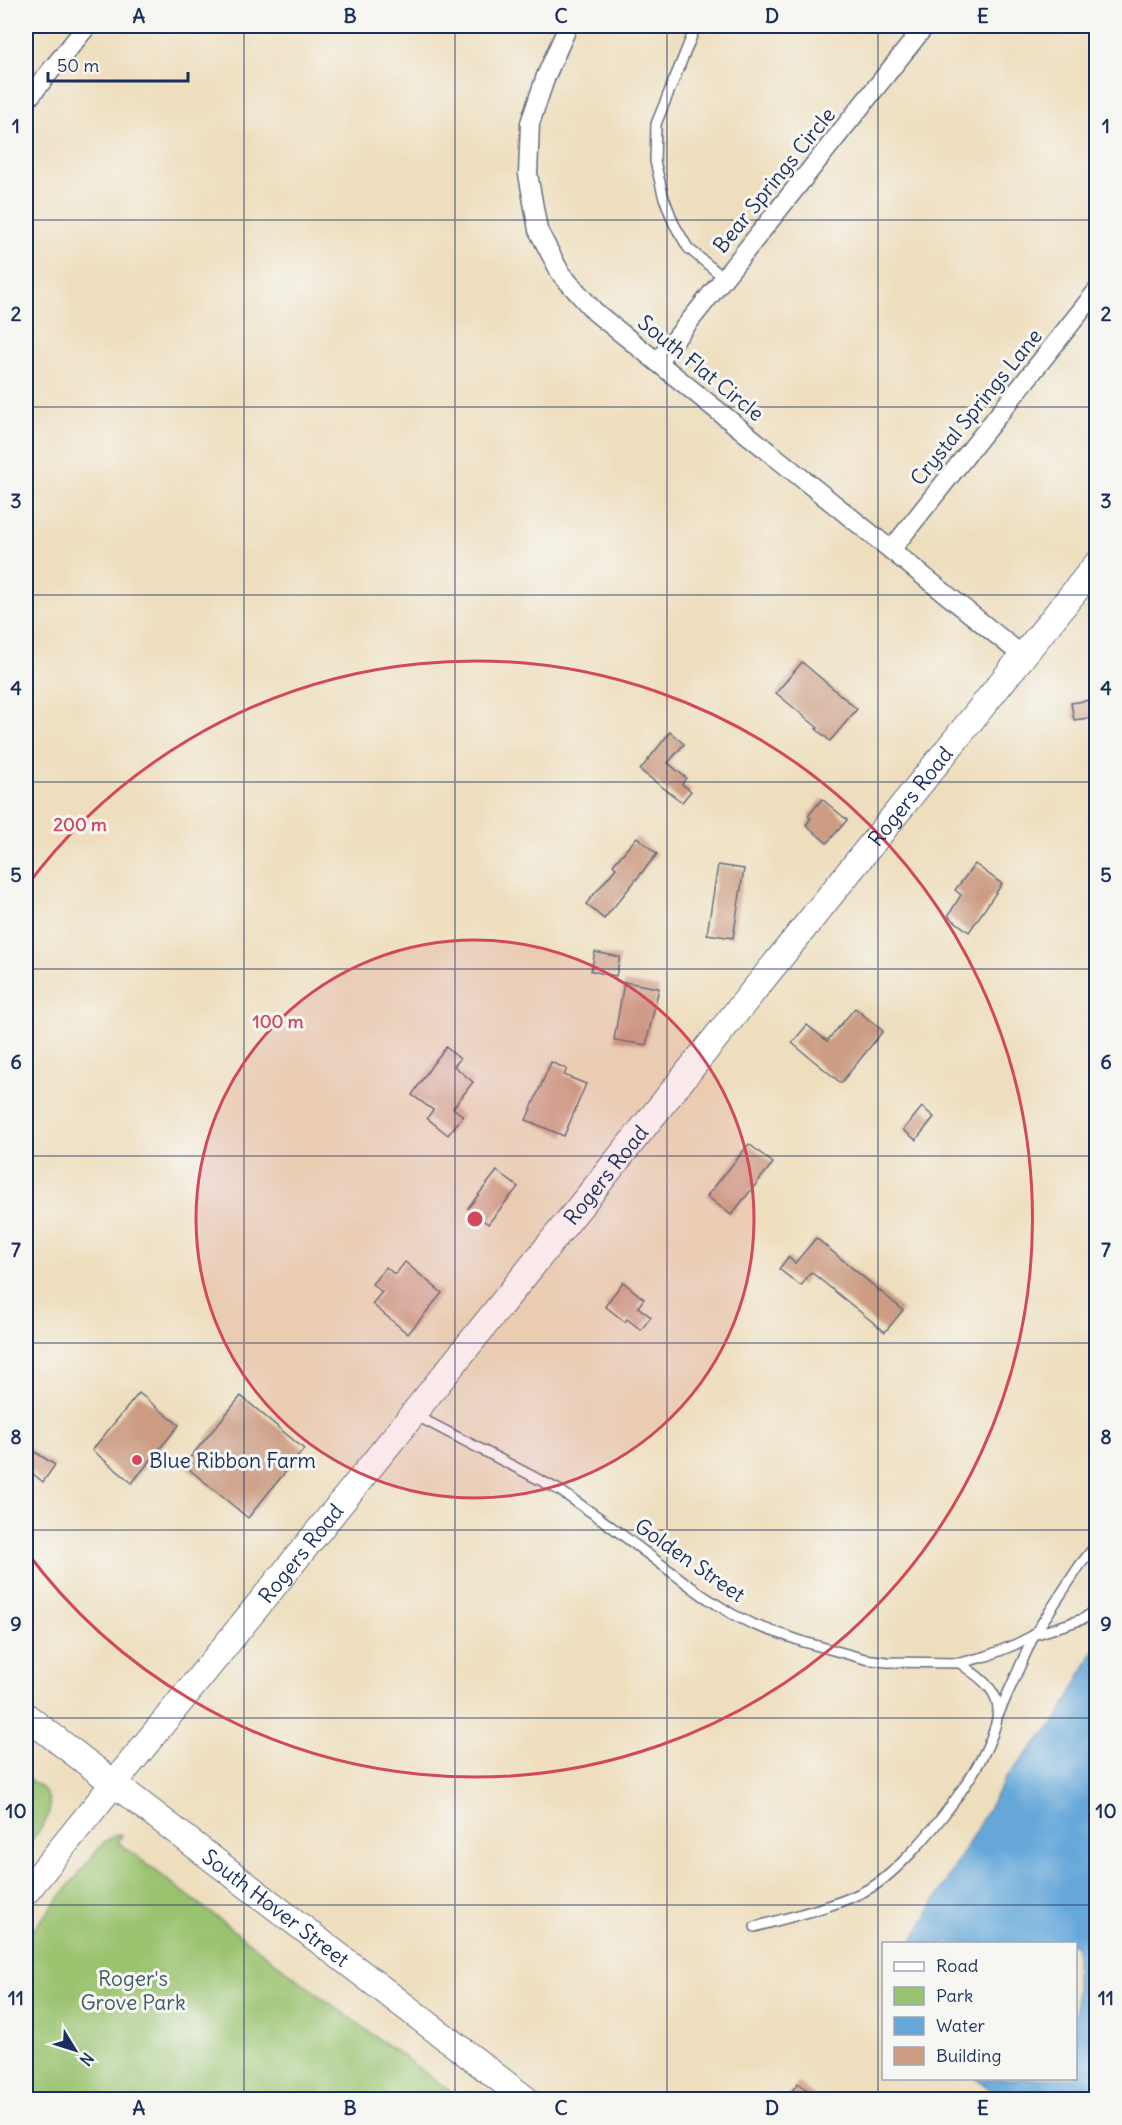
<svg xmlns="http://www.w3.org/2000/svg" width="1122" height="2125" viewBox="0 0 1122 2125" font-family="Delius,sans-serif">
  <style>
    .green { fill: #9ac36f; stroke: #5a7966; stroke-width: 1.5 }
    .water { fill: #65a7d9; stroke: #406b9c; stroke-width: 1.5 }
    .building { fill: #cc9c83 }
    .lines { fill: none; stroke-linecap: round; stroke-linejoin: round }
    .lane-casing { stroke: #656c7f; stroke-width: 12 }
    .street-casing { stroke: #656c7f; stroke-width: 21 }
    .secondary-casing { stroke: #656c7f; stroke-width: 28 }
    .lane { stroke: #fff; stroke-width: 9 }
    .street { stroke: #fff; stroke-width: 18 }
    .secondary { stroke: #fff; stroke-width: 26 }
    .grid { fill: none; stroke: #1b2f5e; stroke-width: 1.5; stroke-opacity: 0.55 }
    .ring { fill: none; stroke: #d1495b; stroke-width: 3 }
    .poi-dot { fill: #d1495b; stroke: #f6f6f2; stroke-width: 2 }
    .labels { text-anchor: middle; dominant-baseline: central; stroke-width: 6; stroke-linejoin: round; paint-order: stroke }
    .street-label { font-size: 21px; fill: #1b2f5e; stroke: #f6f6f2 }
    .poi-label { font-size: 21px; fill: #1b2f5e; stroke: #f6f6f2; text-anchor: start }
    .park-label { font-size: 21px; fill: #415b63; stroke: #f6f6f2 }
    .centre { fill: #d1495b; stroke: #f6f6f2; stroke-width: 3 }
    .ring-label { font-size: 18px; text-anchor: middle; font-weight: bold; fill: #d1495b; stroke: #f6f6f2; stroke-width: 6; stroke-linejoin: round; paint-order: stroke }
    .neatline { fill: none; stroke: #1b2f5e; stroke-width: 2 }
    .grid-label { font-size: 20px; text-anchor: middle; font-weight: bold; fill: #1b2f5e }
  </style>
  <rect width="100%" height="100%" fill="#f6f6f2"/>
  <filter id="ink" filterUnits="userSpaceOnUse"><feTurbulence type="fractalNoise" baseFrequency=".0167" numOctaves="2"/><feDisplacementMap in="SourceGraphic" scale="12" xChannelSelector="R" yChannelSelector="G"/><feConvolveMatrix kernelMatrix="1 2 1 2 8 2 1 2 1" color-interpolation-filters="sRGB"/></filter>
  <filter id="wash" filterUnits="userSpaceOnUse"><feTurbulence type="fractalNoise" baseFrequency=".008" numOctaves="4" result="noise"/><feDisplacementMap in="SourceGraphic" scale="24" xChannelSelector="R" yChannelSelector="G"/><feGaussianBlur stdDeviation="1.35" result="paint"/><feColorMatrix in="noise" values="0 0 0 0 0 0 0 0 0 0 0 0 0 0 0 0 0 1.4 0 .05"/><feComposite in="paint" operator="in"/></filter>
  <g filter="url(#wash)">
    <rect width="100%" height="100%" fill="#eedebd"/>
    <g class="green">
      <path d="M 26,1777 C 31,1781 41,1786 45,1792 C 59,1813 38,1832 26,1847 Z"/>
      <polygon points="117,1834 122,1835 118,1842 313,1991 461,2099 26,2099 26,1939 105,1841"/>
    </g>
    <polygon class="water" points="1096,1649 1096,2099 1004,2099 976,2079 1076,2078 1076,1944 911,1943 1006,1778 1058,1719 1092,1653"/>
    <g id="blocks">
      <g class="building">
        <polygon points="802,662 857,709 830,741 816,729 818,728 776,693"/>
        <polygon points="1096,699 1096,717 1074,720 1071,703"/>
        <polygon points="670,732 684,744 668,763 686,778 682,784 691,791 682,802 640,770"/>
        <polygon points="822,799 847,820 827,843 806,825 811,818 808,816"/>
        <polygon points="637,837 657,854 604,919 586,904 616,868 613,865"/>
        <polygon points="975,864 1002,884 969,932 948,916 961,895 955,890"/>
        <polygon points="718,865 744,869 733,938 707,934"/>
        <polygon points="595,952 620,957 616,976 591,971"/>
        <polygon points="624,982 659,988 646,1045 614,1040"/>
        <polygon points="855,1008 883,1031 841,1083 792,1043 807,1025 827,1041"/>
        <polygon points="446,1047 460,1059 454,1066 473,1082 453,1108 463,1116 448,1135 427,1118 433,1110 412,1095 432,1065"/>
        <polygon points="551,1062 567,1069 564,1075 586,1084 564,1136 526,1120"/>
        <polygon points="922,1107 934,1117 916,1140 903,1130"/>
        <polygon points="749,1144 773,1163 731,1215 707,1196"/>
        <polygon points="497,1171 518,1187 488,1224 468,1208"/>
        <polygon points="816,1238 903,1310 885,1332 811,1272 801,1286 779,1269 788,1257 795,1263"/>
        <polygon points="405,1262 442,1293 408,1334 372,1304 382,1292 372,1284 386,1267 395,1275"/>
        <polygon points="623,1282 644,1299 638,1307 651,1317 641,1330 627,1319 625,1322 605,1306"/>
        <polygon points="139,1393 179,1425 132,1483 92,1450"/>
        <polygon points="241,1396 304,1449 248,1518 184,1465"/>
        <polygon points="26,1446 55,1465 43,1482 26,1468"/>
        <polygon points="798,2083 821,2100 785,2100"/>
      </g>
    </g>
  </g>
  <g filter="url(#ink)">
    <use href="#blocks" fill-opacity="0" stroke="#656c7f" stroke-width="1.5"/>
    <g class="lines">
      <g class="lane-casing">
        <g id="lane">
          <polyline points="696,26 656,124 655,161 663,195 674,224 688,248 724,278"/>
          <polyline points="415,1415 559,1490 601,1519 702,1595 732,1614 752,1624 804,1642 865,1659 887,1662 960,1663 987,1656 1014,1645 1034,1635 1080,1565 1096,1545"/>
          <polyline points="999,1713 1034,1635 1083,1619 1096,1610"/>
          <path d="M 755,1927 C 792,1916 840,1906 872,1887 C 910,1865 1008,1746 997,1702 C 992,1684 974,1674 960,1663"/>
        </g>
      </g>
      <g class="street-casing">
        <g id="street">
          <polyline points="568,26 546,76 530,123 528,174 538,230 561,274 595,312 1023,656"/>
          <polyline points="26,101 87,26"/>
          <polyline points="657,362 925,26"/>
          <polyline points="891,550 1096,292"/>
        </g>
      </g>
      <g class="secondary-casing">
        <g id="secondary">
          <path id="s1" d="M 26,1716 L 527,2100"/>
          <path id="s2" d="M 26,1892 L 413,1414 L 1096,565"/>
        </g>
      </g>
      <use href="#lane" class="lane"/>
      <use href="#street" class="street"/>
      <use href="#secondary" class="secondary"/>
    </g>
  </g>
  <path class="grid" d="M 244,26 L 244,2100M 455,26 L 455,2100M 667,26 L 667,2100M 878,26 L 878,2100M 26,220 L 1096,220M 26,407 L 1096,407M 26,595 L 1096,595M 26,782 L 1096,782M 26,969 L 1096,969M 26,1156 L 1096,1156M 26,1343 L 1096,1343M 26,1530 L 1096,1530M 26,1718 L 1096,1718M 26,1905 L 1096,1905"/>
  <circle cx="475" cy="1219" r="279" fill="#d1495b" fill-opacity=".12"/>
  <g class="ring">
    <circle cx="475" cy="1219" r="279"/>
    <path d="M26 887A558 558 0 1 1 26 1551"/>
  </g>
  <circle class="poi-dot" cx="137" cy="1460" r="6"/>
  <g class="labels">
    <g class="street-label">
      <text transform="translate(774 180) rotate(-51)">Bear Springs Circle</text>
      <text transform="translate(701 368) rotate(39)">South Flat Circle</text>
      <text transform="translate(976 407) rotate(-51)">Crystal Springs Lane</text>
      <text stroke="none"><textPath href="#s2" startOffset="1408">Rogers Road</textPath></text>
      <text stroke="none"><textPath href="#s2" startOffset="922">Rogers Road</textPath></text>
      <text stroke="none"><textPath href="#s2" startOffset="436">Rogers Road</textPath></text>
      <text transform="translate(690 1560) rotate(35)">Golden Street</text>
      <text stroke="none"><textPath href="#s1" startOffset="315">South Hover Street</textPath></text>
    </g>
    <g class="poi-label">
      <text x="149" y="1460">Blue Ribbon Farm</text>
    </g>
    <g class="park-label">
      <text x="133" y="1978">Roger's<tspan x="133" dy="24">Grove Park</tspan></text>
    </g>
  </g>
  <circle cx="475" cy="1219" r="9" class="centre"/>
  <g class="ring-label">
    <text x="80" y="831">200 m</text>
    <text x="278" y="1028">100 m</text>
  </g>
  <rect width="1122" height="2125" fill="none" stroke="#f6f6f2" stroke-width="66"/>
  <rect x="882" y="1942" width="195" height="138" fill="#f6f6f2" stroke="#9ea6b7" stroke-width="1.5"/>
  <rect x="894" y="1962" width="30" height="9" fill="#ffffff" stroke="#9ea6b7" stroke-width="1.5"/>
  <text x="936" y="1972" font-size="18" fill="#1b2f5e">Road</text>
  <rect x="894" y="1987" width="30" height="18" fill="#9ac36f" stroke="#9ea6b7" stroke-width="1.5"/>
  <text x="936" y="2002" font-size="18" fill="#1b2f5e">Park</text>
  <rect x="894" y="2017" width="30" height="18" fill="#65a7d9" stroke="#9ea6b7" stroke-width="1.5"/>
  <text x="936" y="2032" font-size="18" fill="#1b2f5e">Water</text>
  <rect x="894" y="2047" width="30" height="18" fill="#cc9c83" stroke="#9ea6b7" stroke-width="1.5"/>
  <text x="936" y="2062" font-size="18" fill="#1b2f5e">Building</text>
  <g transform="translate(75 2050) rotate(128)" stroke="#f6f6f2" stroke-width="4.5" paint-order="stroke">
  <path d="M0-4.5L10 22L0 15L-10 22Z" fill="#1b2f5e"/>
  <text y="-9" font-size="16" font-weight="bold" text-anchor="middle" fill="#1b2f5e">N</text>
  </g>
  <path d="M48 72v9h140v-9" fill="none" stroke="#1b2f5e" stroke-width="3"/>
  <text x="57" y="72" font-size="18" fill="#1b2f5e" stroke="#f6f6f2" stroke-width="4.5" paint-order="stroke">50 m</text>
  <rect x="33" y="33" width="1056" height="2059" class="neatline"/>
  <g class="grid-label">
    <text x="139" y="23">A</text>
    <text x="350" y="23">B</text>
    <text x="561" y="23">C</text>
    <text x="772" y="23">D</text>
    <text x="983" y="23">E</text>
    <text x="16" y="133">1</text>
    <text x="1106" y="133">1</text>
    <text x="16" y="321">2</text>
    <text x="1106" y="321">2</text>
    <text x="16" y="508">3</text>
    <text x="1106" y="508">3</text>
    <text x="16" y="695">4</text>
    <text x="1106" y="695">4</text>
    <text x="16" y="882">5</text>
    <text x="1106" y="882">5</text>
    <text x="16" y="1069">6</text>
    <text x="1106" y="1069">6</text>
    <text x="16" y="1257">7</text>
    <text x="1106" y="1257">7</text>
    <text x="16" y="1444">8</text>
    <text x="1106" y="1444">8</text>
    <text x="16" y="1631">9</text>
    <text x="1106" y="1631">9</text>
    <text x="16" y="1818">10</text>
    <text x="1106" y="1818">10</text>
    <text x="16" y="2005">11</text>
    <text x="1106" y="2005">11</text>
    <text x="139" y="2115">A</text>
    <text x="350" y="2115">B</text>
    <text x="561" y="2115">C</text>
    <text x="772" y="2115">D</text>
    <text x="983" y="2115">E</text>
  </g>
</svg>
